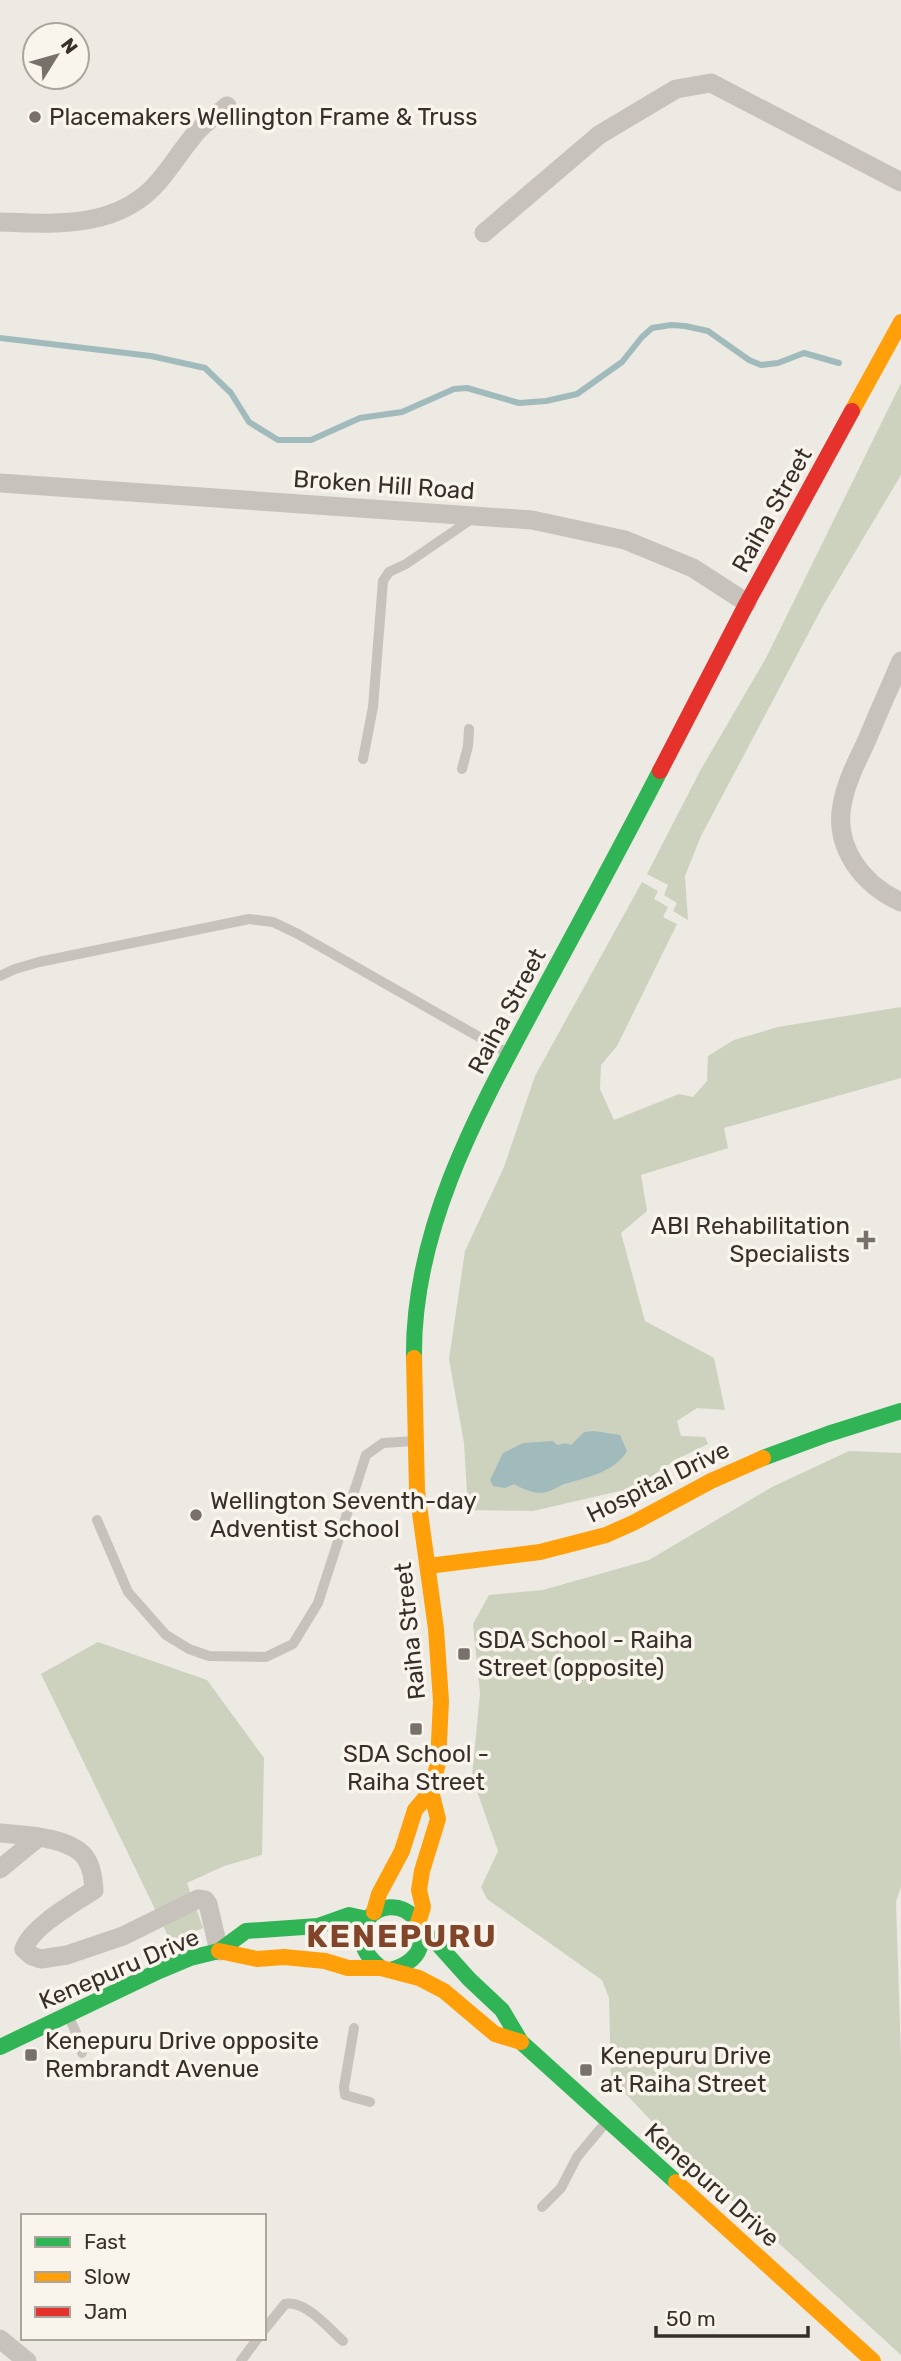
<svg xmlns="http://www.w3.org/2000/svg" width="901" height="2361" viewBox="0 0 901 2361" font-family="Rubik,sans-serif">
  <style>
    .green { fill: #cdd2be; fill-rule: evenodd }
    .water { fill: #a1bbbc }
    .lines { fill: none; stroke-linecap: round; stroke-linejoin: round }
    .stream { stroke: #a1bbbc; stroke-width: 6 }
    .lane { stroke: #c7c2bc; stroke-width: 10 }
    .street { stroke: #c7c2bc; stroke-width: 19 }
    .fast { stroke: #30b455; stroke-width: 16 }
    .slow { stroke: #ff9f0a; stroke-width: 16 }
    .jam { stroke: #e5322d; stroke-width: 16 }
    .poi-dot { fill: #77706b; stroke: #f9f4ec; stroke-width: 2.5 }
    .labels { text-anchor: middle; dominant-baseline: central; stroke-width: 7; stroke-linejoin: round; paint-order: stroke }
    .poi-label { font-size: 24px; fill: #372f2a; stroke: #f9f4ec; text-anchor: start }
    .street-label { font-size: 24px; fill: #372f2a; stroke: #f9f4ec }
    .district-label { font-size: 32px; font-weight: bold; letter-spacing: 2px; fill: #814529; stroke: #f9f4ec }
  </style>
  <rect width="100%" height="100%" fill="#ede9e3"/>
  <g class="green">
    <polygon points="901,383 901,475 824,604 701,836 685,876 688,920 673,911 677,903 664,895 668,885 647,874 700,771 766,658"/>
    <path d="M 642,882 L 658,891 L 654,899 L 668,907 L 663,917 L 677,924 L 617,1046 L 601,1065 L 600,1089 L 614,1120 L 679,1094 L 693,1097 L 707,1081 L 708,1056 L 734,1040 L 778,1027 L 901,1007 L 901,1078 L 724,1128 L 728,1148 L 641,1175 L 647,1211 L 621,1233 L 645,1321 L 714,1358 L 725,1410 L 697,1408 L 677,1421 L 681,1436 L 705,1437 L 708,1444 L 675,1460 L 637,1487 L 533,1511 L 468,1510 L 464,1443 L 449,1359 L 465,1251 L 504,1167 L 535,1076 ZM 581,1437 L 566,1484 C 544,1493 535,1497 514,1483 L 557,1445 L 566,1443 L 571,1445 Z"/>
    <polygon points="849,1451 901,1453 901,1887 896,1902 901,2057 901,2355 689,2161 611,2078 609,1998 602,1980 487,1899 481,1887 498,1851 472,1777 480,1693 473,1624 489,1595 543,1590 649,1560 772,1487"/>
    <polygon points="98,1642 207,1680 264,1758 262,1855 224,1866 187,1883 203,1928 171,1942 41,1674"/>
  </g>
  <path class="water" d="M 594,1431 L 620,1435 L 627,1451 C 614,1473 587,1477 565,1484 C 557,1487 549,1493 540,1493 C 529,1492 523,1489 514,1484 L 505,1488 L 493,1486 L 490,1480 L 503,1453 L 523,1443 L 553,1441 L 557,1445 L 566,1443 L 571,1445 L 584,1432 Z"/>
  <g class="lines">
    <polyline class="stream" points="0,338 151,356 205,368 231,393 249,422 278,440 311,440 360,418 402,412 454,389 467,388 519,403 546,401 577,394 622,362 642,337 652,328 671,325 685,326 708,331 749,360 761,365 778,363 804,353 839,363"/>
    <g class="lane">
      <polyline points="363,759 373,707 383,581 389,572 406,564 473,518"/>
      <polyline points="462,769 468,746 469,729"/>
      <polyline points="0,976 15,969 39,962 249,919 273,922 298,934 509,1054"/>
      <polyline points="97,1520 128,1592 166,1635 189,1649 209,1656 266,1657 293,1644 318,1603 366,1455 383,1443 415,1441"/>
      <polyline points="69,2017 81,2044 82,2053"/>
      <polyline points="354,2028 344,2087 345,2095 370,2102"/>
      <polyline points="542,2207 561,2188 577,2157 607,2121"/>
      <path d="M 264,2330 L 285,2304 C 306,2300 328,2328 343,2341"/>
      <polyline points="241,2361 258,2338"/>
    </g>
    <g class="street">
      <path d="M 0,222 C 56,224 119,229 159,181 C 172,166 182,149 195,134 C 204,123 216,115 227,106"/>
      <polyline points="484,233 599,135 676,89 711,83 901,182"/>
      <polyline points="0,483 532,520 625,540 693,568 747,603"/>
      <path d="M 901,661 C 890,687 878,713 867,740 C 857,761 846,782 842,805 C 834,848 863,885 901,902"/>
      <path d="M 0,1833 C 23,1835 70,1837 85,1857 C 92,1867 93,1878 94,1890 C 74,1903 31,1927 24,1949 L 32,1956 L 41,1959 L 67,1955 L 123,1936 L 198,1899 L 205,1900 L 208,1904 L 219,1951"/>
      <polyline points="0,1869 39,1837"/>
      <polyline points="0,2339 27,2361"/>
    </g>
    <g class="fast">
      <path d="M 414,1358 C 412,1224 484,1101 545,987 C 584,915 623,843 660,771"/>
      <polyline points="763,1458 828,1434 901,1411"/>
      <polyline points="422,1931 434,1940 469,1979 502,2010 521,2042 676,2182"/>
      <path d="M 381,1968 C 334,1932 384,1887 414,1917 C 421,1924 423,1933 421,1943 C 418,1959 405,1966 390,1970"/>
      <polyline points="0,2047 159,1971 190,1958 219,1951 246,1931 318,1926 349,1915 367,1919"/>
    </g>
    <g class="slow">
      <polyline points="852,411 901,322"/>
      <polyline points="428,1566 540,1552 606,1535 633,1523 711,1481 763,1458"/>
      <polyline points="374,1912 379,1894 402,1851 415,1810 431,1791 438,1763 441,1701 436,1629 417,1491 414,1358"/>
      <polyline points="418,1923 423,1907 419,1890 422,1871 438,1819 431,1791"/>
      <polyline points="219,1951 257,1959 284,1957 325,1961 348,1968 381,1968 419,1978 444,1991 495,2034 521,2042"/>
      <polyline points="676,2182 873,2361"/>
    </g>
    <polyline class="jam" points="660,771 747,603 852,411"/>
  </g>
  <g class="poi-dot">
    <circle cx="35" cy="117" r="7"/>
    <path d="M862.5 1229.5h7v7h7v7h-7v7h-7v-7h-7v-7h7z"/>
    <circle cx="196" cy="1515" r="7"/>
    <rect x="457" y="1647" width="14" height="14" rx="3.5"/>
    <rect x="409" y="1722" width="14" height="14" rx="3.5"/>
    <rect x="24" y="2048" width="14" height="14" rx="3.5"/>
    <rect x="579" y="2063" width="14" height="14" rx="3.5"/>
  </g>
  <g class="labels">
    <g class="poi-label">
      <text x="49" y="117">Placemakers Wellington Frame &amp; Truss</text>
      <text x="850" y="1226" text-anchor="end">ABI Rehabilitation<tspan x="850" dy="28">Specialists</tspan></text>
      <text x="210" y="1501">Wellington Seventh-day<tspan x="210" dy="28">Adventist School</tspan></text>
      <text x="478" y="1640">SDA School - Raiha<tspan x="478" dy="28">Street (opposite)</tspan></text>
      <text x="416" y="1754" text-anchor="middle">SDA School -<tspan x="416" dy="28">Raiha Street</tspan></text>
      <text x="45" y="2041">Kenepuru Drive opposite<tspan x="45" dy="28">Rembrandt Avenue</tspan></text>
      <text x="600" y="2056">Kenepuru Drive<tspan x="600" dy="28">at Raiha Street</tspan></text>
    </g>
    <g class="street-label">
      <text transform="translate(384 485) rotate(4)">Broken Hill Road</text>
      <text transform="translate(772 510) rotate(-61)">Raiha Street</text>
      <text transform="translate(507 1011) rotate(-62)">Raiha Street</text>
      <text transform="translate(658 1482) rotate(-26)">Hospital Drive</text>
      <text transform="translate(410 1631) rotate(-96)">Raiha Street</text>
      <text transform="translate(119 1969) rotate(-23)">Kenepuru Drive</text>
      <text transform="translate(712 2185) rotate(42)">Kenepuru Drive</text>
    </g>
    <g class="district-label">
      <text x="402" y="1936">KENEPURU</text>
    </g>
  </g>
  <rect x="21" y="2214" width="245" height="126" fill="#f9f4ec" stroke="#aba59e" stroke-width="2"/>
  <rect x="35" y="2237" width="35" height="10" fill="#30b455" stroke="#aba59e" stroke-width="2"/>
  <text x="84" y="2249" font-size="21" fill="#372f2a">Fast</text>
  <rect x="35" y="2272" width="35" height="10" fill="#ff9f0a" stroke="#aba59e" stroke-width="2"/>
  <text x="84" y="2284" font-size="21" fill="#372f2a">Slow</text>
  <rect x="35" y="2307" width="35" height="10" fill="#e5322d" stroke="#aba59e" stroke-width="2"/>
  <text x="84" y="2319" font-size="21" fill="#372f2a">Jam</text>
  <g transform="translate(56 56) rotate(53)"><circle r="33" fill="#f9f4ec" stroke="#aba59e" stroke-width="2"/>
  <path d="M0-5L12 26L0 18L-12 26Z" fill="#77706b"/>
  <text y="-10" font-size="19" font-weight="bold" text-anchor="middle" fill="#372f2a">N</text>
  </g>
  <path d="M656 2326v10h152v-10" fill="none" stroke="#372f2a" stroke-width="3.5"/>
  <text x="666" y="2326" font-size="21" fill="#372f2a" stroke="#f9f4ec" stroke-width="5" paint-order="stroke">50 m</text>
</svg>
